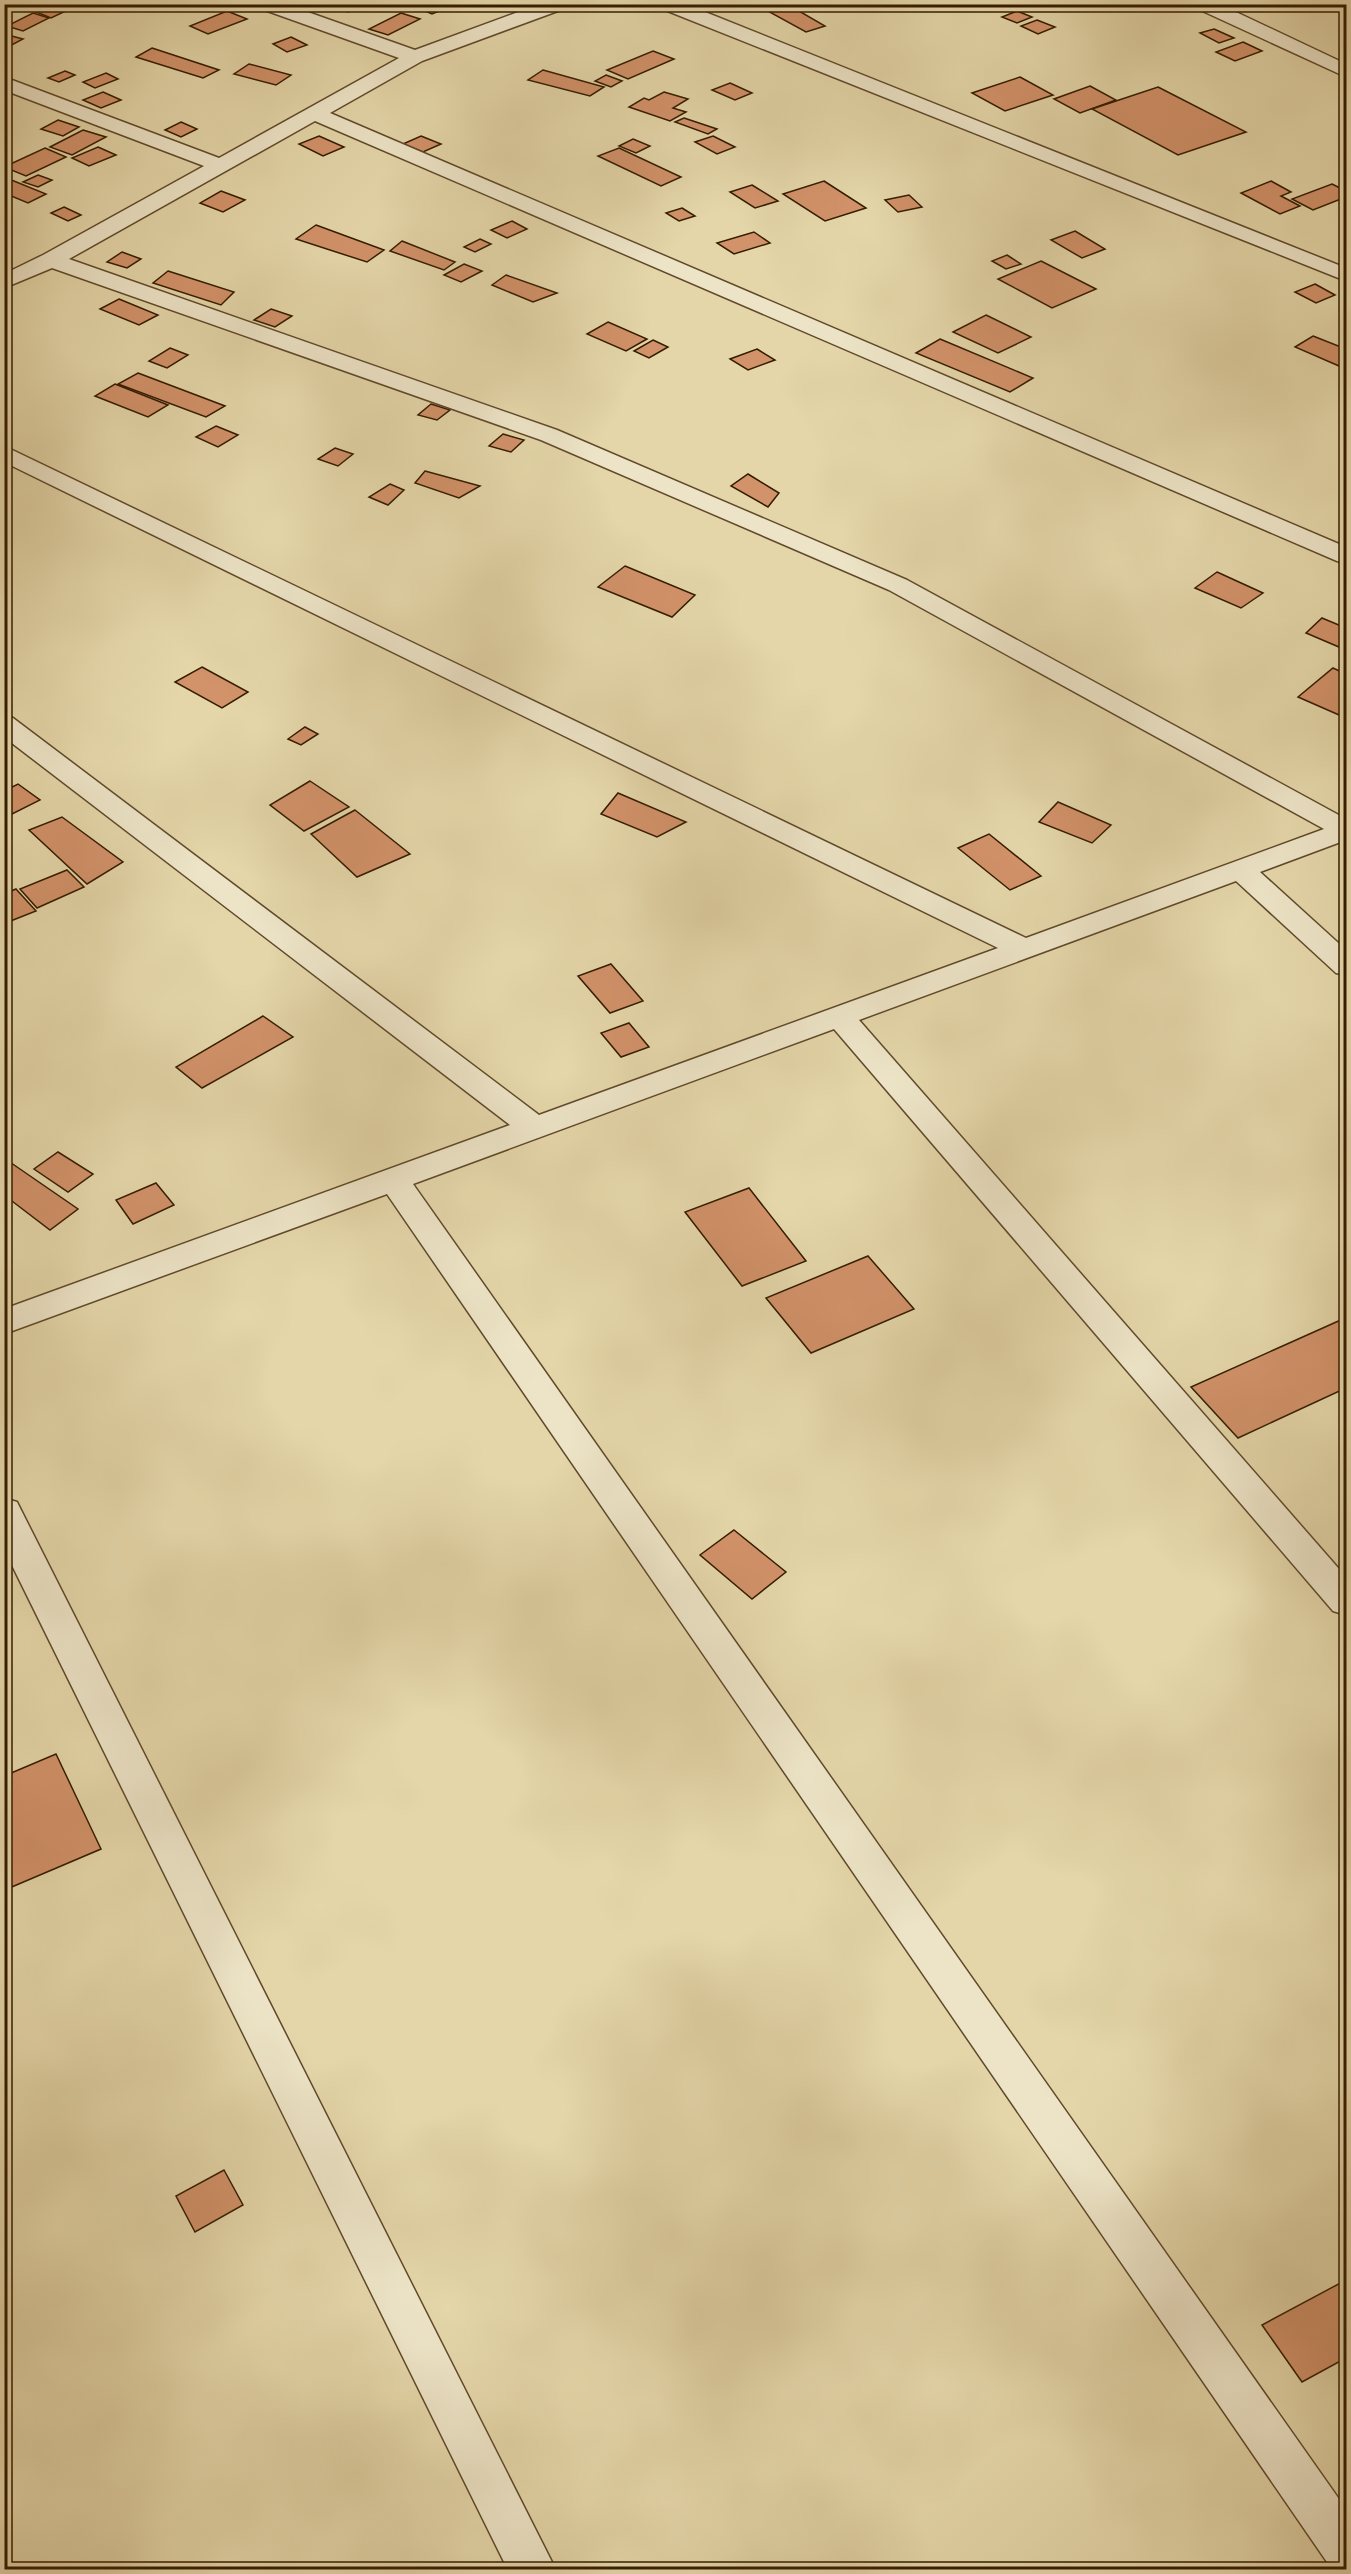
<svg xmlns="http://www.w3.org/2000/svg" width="1351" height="2574" viewBox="0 0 1351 2574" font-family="Vollkorn,serif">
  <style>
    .building { fill: #d2926a; stroke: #341c00; stroke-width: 1.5 }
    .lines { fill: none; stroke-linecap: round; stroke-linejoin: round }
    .street-casing { stroke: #604a2a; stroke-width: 3 }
    .street { fill: #ede4c7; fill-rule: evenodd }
  </style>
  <rect width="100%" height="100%" fill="#e4d6a9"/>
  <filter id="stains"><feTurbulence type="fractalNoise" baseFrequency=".00333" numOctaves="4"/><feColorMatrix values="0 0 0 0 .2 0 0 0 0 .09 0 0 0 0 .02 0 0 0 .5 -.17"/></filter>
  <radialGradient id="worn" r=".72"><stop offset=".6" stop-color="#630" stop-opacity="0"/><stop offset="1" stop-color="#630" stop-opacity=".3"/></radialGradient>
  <g class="building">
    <polygon points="58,4 70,9 51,18 19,5"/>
    <polygon points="283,4 322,4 323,5 308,13"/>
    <polygon points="329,4 364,4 348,12"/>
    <polygon points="426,4 450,4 452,6 432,14 418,8"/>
    <polygon points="779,4 787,4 825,26 806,32 764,9"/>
    <polygon points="227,11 247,19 208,34 190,26"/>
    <polygon points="1017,11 1032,17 1017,23 1002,17"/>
    <polygon points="33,13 49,18 23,31 7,26"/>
    <polygon points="401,13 420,19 388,35 369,29"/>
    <polygon points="1037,20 1055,27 1038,34 1021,26"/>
    <polygon points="1214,29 1234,38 1219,43 1200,33"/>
    <polygon points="4,34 23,39 4,49"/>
    <polygon points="291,37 307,45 287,52 273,44"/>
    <polygon points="1243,42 1262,51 1235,61 1216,52"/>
    <polygon points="152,48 219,70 203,78 136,57"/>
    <polygon points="653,51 674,59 628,79 607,70"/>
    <polygon points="249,64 291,75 276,85 234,74"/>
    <polygon points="543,70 604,87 590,96 528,80"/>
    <polygon points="65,71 75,75 59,82 48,78"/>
    <polygon points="106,73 118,79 95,88 83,82"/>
    <polygon points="606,75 622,81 611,87 595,81"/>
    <polygon points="1020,77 1053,95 1005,111 972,93"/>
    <polygon points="730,83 752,93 735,100 712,90"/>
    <polygon points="1090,86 1116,100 1080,113 1054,99"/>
    <polygon points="1158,87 1246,132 1178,155 1092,109"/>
    <polygon points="103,92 121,100 101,108 83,100"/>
    <polygon points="664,92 688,99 673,108 686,112 670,121 629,107 644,98 649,100"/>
    <polygon points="684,118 717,129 708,134 675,122"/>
    <polygon points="58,120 79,127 63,136 41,129"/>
    <polygon points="181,122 197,129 181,137 165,130"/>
    <polygon points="83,130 106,137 72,155 50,147"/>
    <polygon points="319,136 344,147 323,156 299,144"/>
    <polygon points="421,136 441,144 423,152 403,144"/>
    <polygon points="713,136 735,147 717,154 695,142"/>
    <polygon points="633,139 650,146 636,153 619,146"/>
    <polygon points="98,147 116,155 89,166 72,158"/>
    <polygon points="45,148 66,157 26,176 4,167"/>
    <polygon points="619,148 681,177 661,186 598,156"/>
    <polygon points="38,175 52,180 38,187 23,182"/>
    <polygon points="4,177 46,194 28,203 4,193"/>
    <polygon points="824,181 866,208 825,221 783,194"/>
    <polygon points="1271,181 1291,192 1281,196 1300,206 1280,214 1241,193"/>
    <polygon points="1332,184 1346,191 1346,197 1313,210 1292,199"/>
    <polygon points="752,185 778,201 755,208 730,192"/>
    <polygon points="221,191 245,200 223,212 200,203"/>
    <polygon points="909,195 922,207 898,212 885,200"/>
    <polygon points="64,207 81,215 68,221 51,213"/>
    <polygon points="682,208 695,216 679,221 666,213"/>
    <polygon points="512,221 527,229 507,238 491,230"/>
    <polygon points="316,225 384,250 367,262 296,239"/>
    <polygon points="1075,231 1105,249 1082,258 1051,240"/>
    <polygon points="754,232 770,243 734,254 717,243"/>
    <polygon points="480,239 491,244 475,252 464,247"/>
    <polygon points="402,241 455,262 444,270 390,251"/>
    <polygon points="122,252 141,259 127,268 107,262"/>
    <polygon points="1007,255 1021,264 1006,269 992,261"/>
    <polygon points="1041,261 1096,289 1052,308 998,279"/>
    <polygon points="464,264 482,271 461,282 444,275"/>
    <polygon points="168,271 234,292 221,305 153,283"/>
    <polygon points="506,275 557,293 533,302 492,285"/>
    <polygon points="1315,284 1335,295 1316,303 1295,292"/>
    <polygon points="119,299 158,315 139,325 100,309"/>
    <polygon points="271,309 292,316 275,327 254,320"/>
    <polygon points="986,315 1031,337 998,353 953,332"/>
    <polygon points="608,322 647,339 626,351 587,334"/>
    <polygon points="1313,336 1346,349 1346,369 1295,347"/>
    <polygon points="940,339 1033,378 1010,392 916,353"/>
    <polygon points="653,340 668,347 649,358 634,351"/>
    <polygon points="170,348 188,355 167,368 149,361"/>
    <polygon points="757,349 775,360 748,370 730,359"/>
    <polygon points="138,373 225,406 206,417 118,384"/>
    <polygon points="115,384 168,405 148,417 95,396"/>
    <polygon points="431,404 450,410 437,420 418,415"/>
    <polygon points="216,426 238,435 218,447 196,437"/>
    <polygon points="503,434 524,440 511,452 489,446"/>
    <polygon points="335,448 353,454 338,466 318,459"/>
    <polygon points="425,471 480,486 459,498 415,483"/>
    <polygon points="748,474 779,493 768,507 731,486"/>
    <polygon points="390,484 404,490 388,505 369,497"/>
    <polygon points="625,566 695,595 672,617 598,587"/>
    <polygon points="1217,572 1263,593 1241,608 1195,588"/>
    <polygon points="1322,618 1346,628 1346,650 1306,633"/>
    <polygon points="202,667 248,692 222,708 175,682"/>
    <polygon points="1333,668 1346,674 1346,718 1298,697"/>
    <polygon points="305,727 318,734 301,745 288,739"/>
    <polygon points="310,781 349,807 304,831 270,805"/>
    <polygon points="18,784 40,800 4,818 4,791"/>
    <polygon points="618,793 686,822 657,837 601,814"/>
    <polygon points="1058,802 1111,825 1092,843 1039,822"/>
    <polygon points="355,810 410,854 357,877 311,834"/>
    <polygon points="62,817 123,862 87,884 29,830"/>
    <polygon points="989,834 1041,876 1010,890 958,848"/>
    <polygon points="67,870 84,887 37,908 20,889"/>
    <polygon points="16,889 36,911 8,922 4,917 4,894"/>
    <polygon points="611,964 643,1001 610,1013 578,976"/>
    <polygon points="263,1016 293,1037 202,1088 176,1067"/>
    <polygon points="629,1023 649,1047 621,1057 601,1033"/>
    <polygon points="58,1152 93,1174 68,1192 34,1169"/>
    <polygon points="4,1158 78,1209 50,1230 4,1195"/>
    <polygon points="156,1183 174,1205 133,1224 116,1200"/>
    <polygon points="749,1188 806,1261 742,1286 685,1212"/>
    <polygon points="868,1256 914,1309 811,1353 766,1298"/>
    <polygon points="1343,1319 1346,1322 1346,1388 1238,1438 1191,1387"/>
    <polygon points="734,1530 786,1572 752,1599 700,1555"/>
    <polygon points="56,1754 101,1849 7,1889 4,1884 4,1776"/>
    <polygon points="224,2170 243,2205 195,2232 176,2196"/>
    <polygon points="1346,2280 1346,2358 1302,2382 1262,2325"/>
  </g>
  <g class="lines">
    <g class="street-casing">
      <g id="street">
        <polygon points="257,4 285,4 415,50 540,4 568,4 566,8 422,61 330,113 1346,547 1346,563 1337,561 315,121 69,259 557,430 907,580 1346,819 1346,840 1260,872 1346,950 1346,975 1336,973 1236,881 859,1020 1346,1577 1346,1615 1333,1611 834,1029 413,1184 1346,2509 1346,2570 1329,2565 387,1194 4,1334 4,1309 510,1125 4,737 4,716 13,718 539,1115 998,948 4,462 4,446 1026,938 1324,829 889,590 541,440 52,268 4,288 4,274 43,255 204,166 4,90 4,77 219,158 399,58 259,8"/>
        <polygon points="658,4 685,4 1346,268 1346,281 660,8"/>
        <polygon points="1194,4 1219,4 1346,64 1346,77 1196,8"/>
        <polygon points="4,1498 17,1502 22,1512 556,2570 508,2570 4,1549"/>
      </g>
    </g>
    <use href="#street" class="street"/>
  </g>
  <rect width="1351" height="2574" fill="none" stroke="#e4d6a9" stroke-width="24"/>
  <rect x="6" y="6" width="1339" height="2562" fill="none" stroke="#341c00" stroke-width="3"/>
  <rect x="12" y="12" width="1327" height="2550" fill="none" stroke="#341c00" stroke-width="1.5"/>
  <rect width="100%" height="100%" filter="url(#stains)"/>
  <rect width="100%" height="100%" fill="url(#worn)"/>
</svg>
